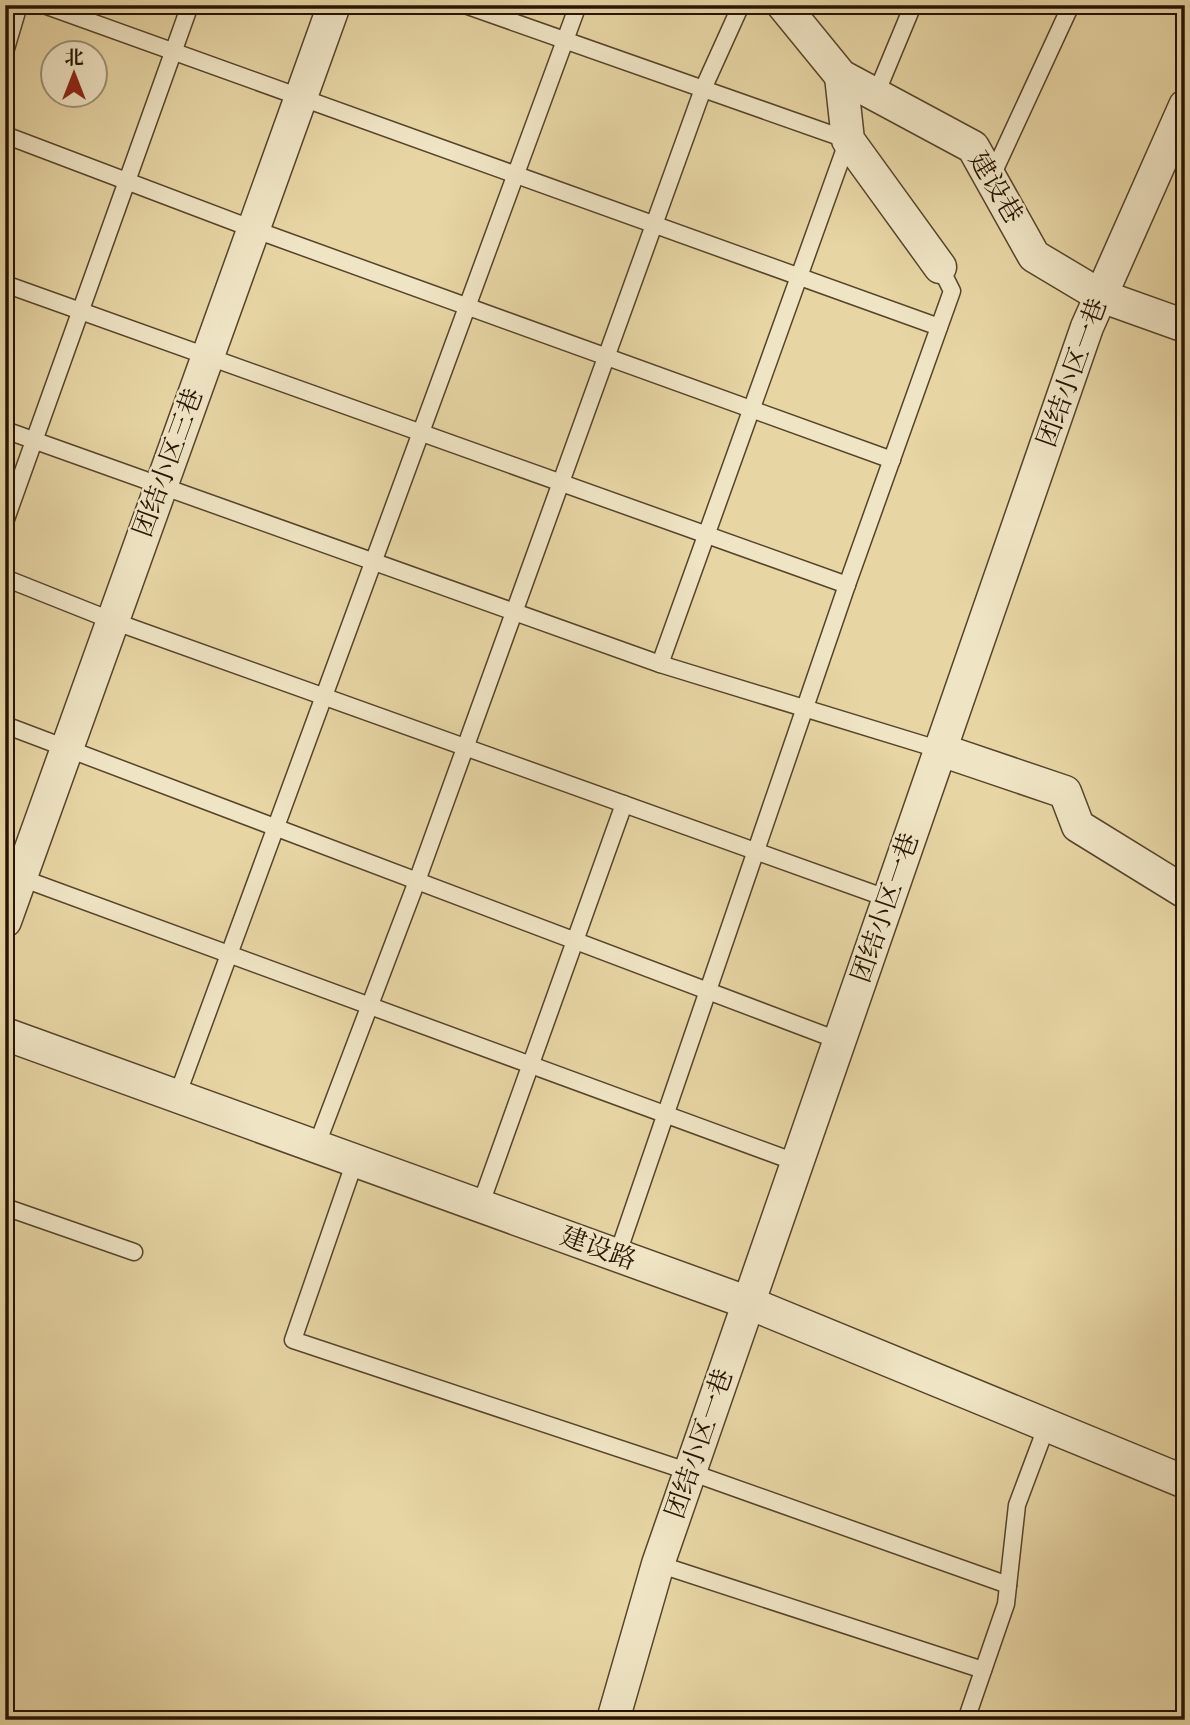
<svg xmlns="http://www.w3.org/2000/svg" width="1190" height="1725" viewBox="0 0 1190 1725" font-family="'IM FELL DW Pica','Noto Serif SC',serif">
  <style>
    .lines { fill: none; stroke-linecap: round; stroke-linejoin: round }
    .lane-casing { stroke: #56442a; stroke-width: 19 }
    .street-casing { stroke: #56442a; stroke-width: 35 }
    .lane { stroke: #efe4c4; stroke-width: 16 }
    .street { stroke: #efe4c4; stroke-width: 32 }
    .labels { text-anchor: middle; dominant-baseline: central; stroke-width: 5; stroke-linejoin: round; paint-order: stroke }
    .street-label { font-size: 26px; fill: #261401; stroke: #efe4c4 }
  </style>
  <rect width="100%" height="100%" fill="#e7d5a4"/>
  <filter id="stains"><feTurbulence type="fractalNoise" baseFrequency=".00286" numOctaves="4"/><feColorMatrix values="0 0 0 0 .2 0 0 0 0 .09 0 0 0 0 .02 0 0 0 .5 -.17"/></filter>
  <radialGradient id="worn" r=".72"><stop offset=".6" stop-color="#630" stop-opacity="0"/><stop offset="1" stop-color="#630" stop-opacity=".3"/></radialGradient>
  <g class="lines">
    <g class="lane-casing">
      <g id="lane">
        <polyline points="44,5 939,327"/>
        <polyline points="465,5 848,140 660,664"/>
        <polyline points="5,52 19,5"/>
        <polyline points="876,94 913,5"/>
        <polyline points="5,135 253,229 892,460"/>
        <polyline points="991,178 1071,5"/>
        <polyline points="5,284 847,585"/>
        <polyline points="5,430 660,664 941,750"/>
        <polyline points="5,522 190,5"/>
        <polyline points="5,578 113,621 889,899"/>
        <polyline points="5,725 840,1041"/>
        <polyline points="5,872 798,1163"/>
        <polyline points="177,1096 578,5"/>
        <polyline points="316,1147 417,881 703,89 741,5"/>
        <polyline points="355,1161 293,1340 690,1472 1008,1585"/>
        <polyline points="480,1206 624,804"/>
        <polyline points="5,1207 134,1252"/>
        <polyline points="617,1256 847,585 952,291 940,267"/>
        <polyline points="658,1564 983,1670"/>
        <polyline points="966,1720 1006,1604 1017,1505 1047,1425"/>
      </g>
    </g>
    <g class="street-casing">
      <g id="street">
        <polyline points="783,5 841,76 973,147 1034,256 1101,296 1185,326"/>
        <polyline points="841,76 848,140 940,267"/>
        <polyline points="941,750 1065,792 1078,826 1185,892"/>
        <polyline points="5,921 334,5"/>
        <polyline points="5,1034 749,1303 1185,1482"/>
        <polyline points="613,1720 658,1564 1087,327 1185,106"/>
      </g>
    </g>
    <use href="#lane" class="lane"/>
    <use href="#street" class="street"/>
  </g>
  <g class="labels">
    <g class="street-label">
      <text transform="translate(995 188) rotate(59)">建设巷</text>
      <text transform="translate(1073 373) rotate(-70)">团结小区一巷</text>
      <text transform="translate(169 463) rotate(-70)">团结小区三巷</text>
      <text transform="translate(886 908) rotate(-71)">团结小区一巷</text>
      <text transform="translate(598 1249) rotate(20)">建设路</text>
      <text transform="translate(700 1444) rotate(-71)">团结小区一巷</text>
    </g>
  </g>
  <rect width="1190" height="1725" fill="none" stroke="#e7d5a4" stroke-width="28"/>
  <rect x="7" y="7" width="1176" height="1711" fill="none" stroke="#261401" stroke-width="3.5"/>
  <rect x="14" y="14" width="1162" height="1697" fill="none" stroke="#261401" stroke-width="2"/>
  <g transform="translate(74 74)"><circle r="33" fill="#efe4c4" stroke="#9f9176" stroke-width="2"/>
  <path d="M0-5L12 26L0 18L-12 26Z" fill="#8f2418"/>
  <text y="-10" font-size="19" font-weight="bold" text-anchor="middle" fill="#261401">北</text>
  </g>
  <rect width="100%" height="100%" filter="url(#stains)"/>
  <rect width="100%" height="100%" fill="url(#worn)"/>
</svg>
